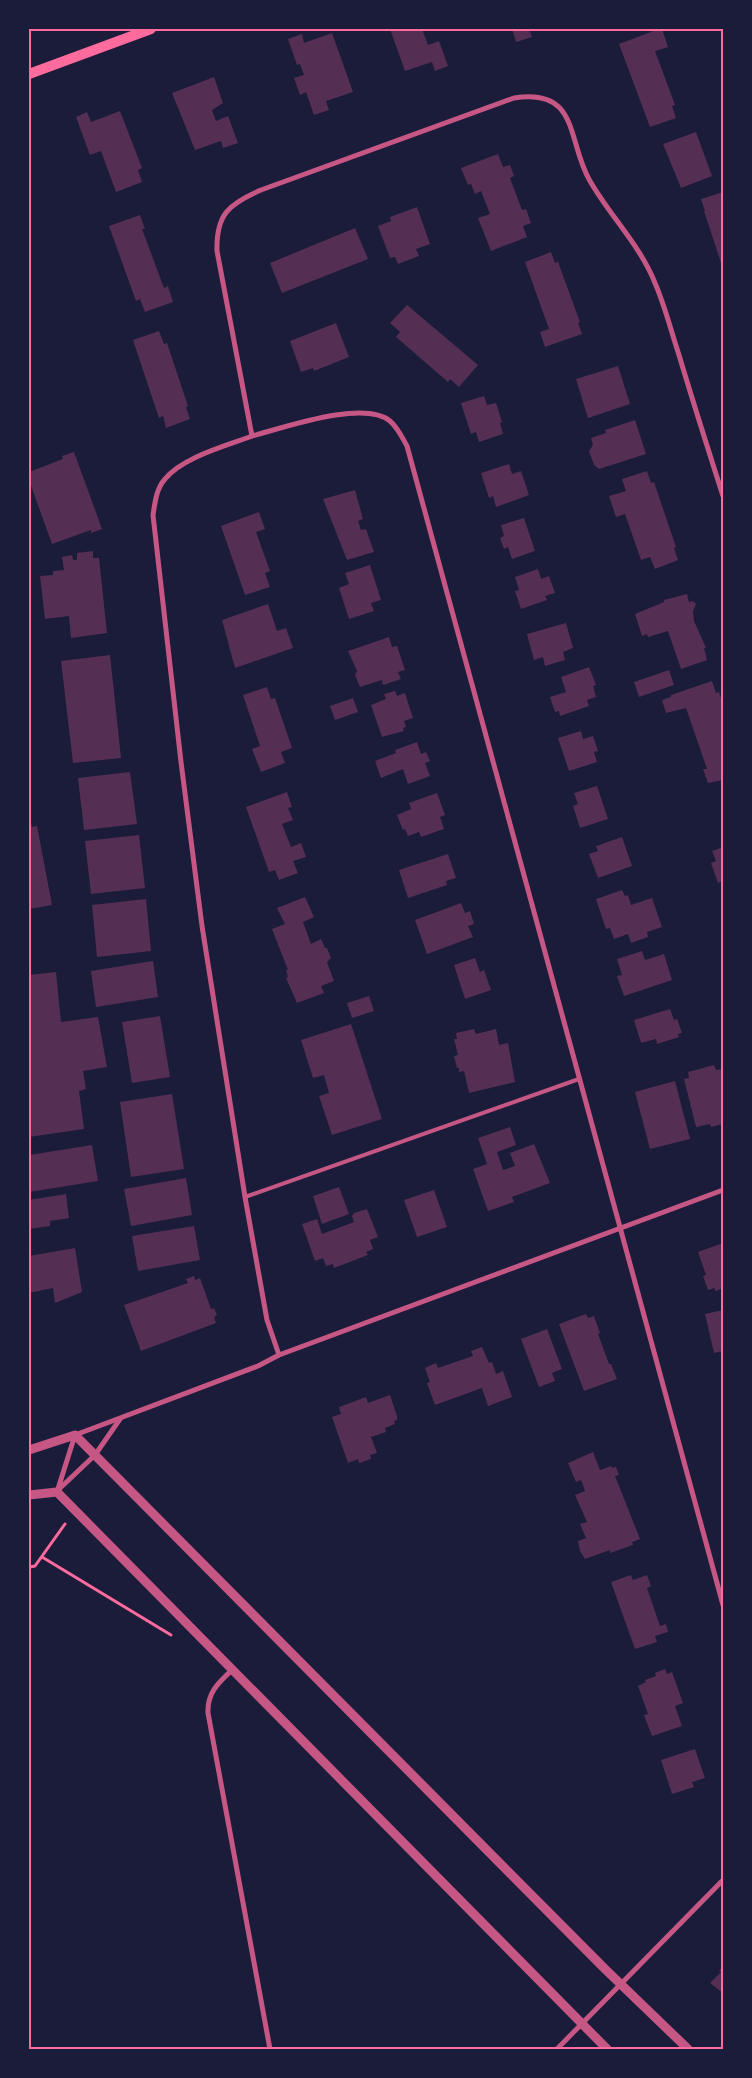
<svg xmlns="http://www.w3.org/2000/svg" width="752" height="2078" viewBox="0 0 752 2078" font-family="Roboto,sans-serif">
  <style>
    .building { fill: #542f53 }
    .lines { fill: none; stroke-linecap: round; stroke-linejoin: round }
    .path { stroke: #ff6b9d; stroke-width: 3 }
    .service { stroke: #c65784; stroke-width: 4 }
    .minor { stroke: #c65784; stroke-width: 5 }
    .tertiary { stroke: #c65784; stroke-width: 9 }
    .secondary { stroke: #ff6b9d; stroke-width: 10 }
    .neatline { fill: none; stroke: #ff6b9d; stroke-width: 2 }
  </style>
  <rect width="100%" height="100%" fill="#1b1b3a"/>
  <g class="building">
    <polygon points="390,29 422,29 428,45 439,41 448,66 435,71 432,62 405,71"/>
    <polygon points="512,29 529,29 532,37 516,42"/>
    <polygon points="659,29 662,29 668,47 655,51 675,105 672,106 676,118 650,127 619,44"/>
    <polygon points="332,33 353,92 326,101 329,110 314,115 306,92 300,95 294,78 304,75 300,64 297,65 288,39 302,34 304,43"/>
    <polygon points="214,77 223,103 212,110 216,121 228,116 238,143 223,148 221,141 195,150 172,93"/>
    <polygon points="120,111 142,168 138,170 142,182 116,192 101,151 90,155 76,117 87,112 91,122"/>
    <polygon points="696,132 712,176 681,188 663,144"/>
    <polygon points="498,154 503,167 510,165 514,176 510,178 522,210 526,209 531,223 523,226 527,237 491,251 478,218 490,214 481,191 475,194 471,184 468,185 461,168"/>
    <polygon points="723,192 723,269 704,211 705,211 701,199"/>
    <polygon points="417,207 430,244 416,249 419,256 398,264 395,257 390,258 378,226 391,221 390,217"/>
    <polygon points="140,215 145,229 142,229 164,288 168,286 173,302 145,312 140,299 136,301 109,226"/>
    <polygon points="355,228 368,259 282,293 270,263"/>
    <polygon points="551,252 555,263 558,262 580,322 578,323 582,334 545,347 540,332 549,329 525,262"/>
    <polygon points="407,305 478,365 459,387 450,379 448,382 396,337 400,332 390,323"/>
    <polygon points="336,323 349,357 314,371 313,368 301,372 290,341"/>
    <polygon points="159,331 164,344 167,343 188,406 186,407 190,419 166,428 163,416 159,418 133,340"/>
    <polygon points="618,366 630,404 588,418 576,379"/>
    <polygon points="484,396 487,405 496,403 502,422 500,423 503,434 479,442 476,432 471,434 461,403"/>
    <polygon points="635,420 646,454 599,469 594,465 589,451 593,445 591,438 606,433 605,430"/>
    <polygon points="74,452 102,529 91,533 91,530 52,544 29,480 29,472 63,459 62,456"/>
    <polygon points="509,464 512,474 521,471 529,495 496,507 493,496 489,498 481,473"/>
    <polygon points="647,471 651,483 654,482 676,547 674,548 678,560 655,569 650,557 641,560 625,514 616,517 609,496 626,491 622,479"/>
    <polygon points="355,490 363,519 358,521 361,530 366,529 374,552 347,560 323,499"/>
    <polygon points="259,512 265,529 256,532 270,571 265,573 270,587 245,595 221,526"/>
    <polygon points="524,518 535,551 512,559 508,547 504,549 500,538 504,536 501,525"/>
    <polygon points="93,551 93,558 99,558 107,633 71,638 69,616 45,619 40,576 53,575 53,571 64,570 62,557 72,555 73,560 77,560 77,553"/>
    <polygon points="370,565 381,600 371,603 374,611 349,619 339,588 349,584 345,573"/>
    <polygon points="538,569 541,579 549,576 555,593 545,596 547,600 521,609 515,591 519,590 515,577"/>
    <polygon points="687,594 689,602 693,601 696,604 693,611 694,621 706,648 704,648 707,660 681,669 668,631 648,637 647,634 642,636 635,614 664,602 664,600"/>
    <polygon points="268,604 277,631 286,628 293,648 235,668 222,620"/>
    <polygon points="566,623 573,648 563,652 565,660 545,666 543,657 534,660 527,634"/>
    <polygon points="389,637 392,647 397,646 405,670 398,672 401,679 383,685 382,680 360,687 355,675 357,671 348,651"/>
    <polygon points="110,655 121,758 73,763 61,661"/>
    <polygon points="589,667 596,685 593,686 596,697 587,700 589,706 560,716 559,711 555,712 550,697 566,692 561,677"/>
    <polygon points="669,670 674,685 639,697 634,682"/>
    <polygon points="712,681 716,693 719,692 723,704 723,780 708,783 703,769 707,769 686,708 666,713 662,700 671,697 671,695"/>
    <polygon points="267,687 271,699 275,698 292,748 281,752 285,763 261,772 252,749 260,746 243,695"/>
    <polygon points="395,691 397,696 405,693 413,718 404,721 406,727 403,728 404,731 382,737 371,705 386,699 384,694"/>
    <polygon points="353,698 358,712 335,720 330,706"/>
    <polygon points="581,731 583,739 593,736 598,751 594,752 597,762 569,771 558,738"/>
    <polygon points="417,742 421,754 426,752 430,761 425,763 430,776 408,784 403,769 381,778 375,761 396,753 395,750"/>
    <polygon points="130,772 137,824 84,830 78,778"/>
    <polygon points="597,786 608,819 580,828 573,806 578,804 574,793"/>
    <polygon points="287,792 292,807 288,808 293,820 282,824 291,847 301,843 306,857 293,861 298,873 279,880 275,870 269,872 246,807"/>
    <polygon points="437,793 445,815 440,817 444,829 421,837 419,832 408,836 405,829 403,830 397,815 411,809 409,803"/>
    <polygon points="29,816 32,827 37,826 52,905 29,909"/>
    <polygon points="139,835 145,888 91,894 85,841"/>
    <polygon points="622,837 632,866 598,878 589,854 598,851 596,846"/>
    <polygon points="723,847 723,881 718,883 711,863 716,861 712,851"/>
    <polygon points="448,854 456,878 446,881 447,885 408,898 399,870"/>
    <polygon points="622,890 625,896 628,895 631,905 652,898 662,927 647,932 648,937 631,943 628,934 614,939 610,928 606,929 596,899"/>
    <polygon points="305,897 314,917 303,922 311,944 321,939 325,948 327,948 331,958 327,962 334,981 321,986 324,993 297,1003 286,978 288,977 286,970 288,970 272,929 285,924 277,908"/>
    <polygon points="146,899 151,951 97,957 92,905"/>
    <polygon points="461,903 465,913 470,911 474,924 468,926 473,937 427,954 415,920"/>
    <polygon points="642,951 645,960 664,954 672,980 624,996 617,976 622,975 617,959"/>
    <polygon points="475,958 480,972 484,970 491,990 465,999 454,965"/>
    <polygon points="153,961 158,997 96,1007 91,971"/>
    <polygon points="56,972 61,1022 98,1017 107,1067 83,1071 86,1089 79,1091 84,1129 29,1137 29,975"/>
    <polygon points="369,996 374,1011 352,1018 347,1003"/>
    <polygon points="670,1009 674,1020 677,1019 682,1033 678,1034 679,1037 657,1044 656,1039 641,1043 634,1020"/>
    <polygon points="160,1016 170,1077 132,1083 122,1022"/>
    <polygon points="351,1024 382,1119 332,1135 319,1096 329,1093 324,1075 313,1078 301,1040"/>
    <polygon points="474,1029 476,1034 496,1029 499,1045 508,1043 515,1082 469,1093 464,1071 459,1072 459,1068 457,1068 454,1056 458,1055 454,1039 457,1039 456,1033"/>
    <polygon points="714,1065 716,1070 723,1069 723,1124 711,1127 710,1124 696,1127 684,1079 689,1078 688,1072"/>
    <polygon points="675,1081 690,1139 650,1149 635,1092"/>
    <polygon points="172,1094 184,1169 131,1177 120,1102"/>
    <polygon points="510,1127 516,1145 497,1152 503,1170 515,1166 510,1153 534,1144 550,1183 512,1197 514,1202 488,1211 473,1169 487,1164 478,1138"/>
    <polygon points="92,1145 98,1181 29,1192 29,1155"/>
    <polygon points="186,1178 192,1215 131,1226 124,1189"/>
    <polygon points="339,1187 349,1214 322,1224 313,1196"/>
    <polygon points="434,1190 447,1227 417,1237 404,1200"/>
    <polygon points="66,1194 69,1218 50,1221 50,1226 29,1229 29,1200"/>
    <polygon points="367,1209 378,1237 370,1240 373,1249 366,1252 368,1255 334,1268 333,1264 326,1266 323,1258 315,1261 302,1224 317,1219 322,1234 354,1222 352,1216 354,1213"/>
    <polygon points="194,1226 200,1260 138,1271 132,1236"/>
    <polygon points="723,1243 723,1288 716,1291 714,1288 708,1290 703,1276 706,1275 698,1252"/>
    <polygon points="75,1248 82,1292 55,1303 53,1288 29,1293 29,1256"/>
    <polygon points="194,1276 195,1280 200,1278 211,1309 214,1308 217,1315 214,1317 216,1323 141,1351 124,1305 188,1283 186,1279"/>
    <polygon points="723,1310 723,1351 714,1353 705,1314"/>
    <polygon points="586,1314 588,1318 594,1316 600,1333 598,1334 609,1364 611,1364 617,1379 584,1391 559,1324"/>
    <polygon points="547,1329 562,1369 552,1373 555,1381 539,1387 521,1339"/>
    <polygon points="482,1347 489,1363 492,1362 496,1374 503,1371 512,1397 488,1406 482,1388 435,1405 427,1383 430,1382 425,1368 436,1363 438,1368 473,1356 471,1351"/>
    <polygon points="390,1395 397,1416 397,1420 394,1421 395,1424 385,1428 386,1432 371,1437 377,1453 370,1455 371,1459 359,1463 358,1459 348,1463 332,1417 341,1414 339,1407 366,1397 368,1403"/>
    <polygon points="593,1452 600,1470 611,1466 612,1468 616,1467 619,1475 615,1476 640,1539 632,1542 633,1545 610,1553 610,1550 585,1559 580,1551 578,1541 586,1538 580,1524 587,1522 575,1495 585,1491 581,1480 576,1482 568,1463"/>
    <polygon points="631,1575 633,1580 647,1575 651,1586 647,1588 660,1626 666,1624 668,1632 655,1636 657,1642 635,1649 611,1582"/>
    <polygon points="665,1669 667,1674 672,1672 683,1703 675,1706 682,1726 652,1736 644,1715 648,1714 638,1686 646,1682 645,1680 656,1676 655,1673"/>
    <polygon points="695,1749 705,1778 692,1782 694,1787 672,1794 661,1760"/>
    <polygon points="723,1966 723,1993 710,1983 721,1972 719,1971"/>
  </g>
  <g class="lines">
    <g class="path">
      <polyline points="42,1557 171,1635"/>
      <polyline points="30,1567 35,1566 65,1524"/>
    </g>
    <polyline class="service" points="245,1197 579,1079"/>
    <g class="minor">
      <path d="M 252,436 C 226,446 183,457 165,479 C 156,489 155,503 153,515 L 181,762 L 202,926 L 245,1197 L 267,1320 L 279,1355"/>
      <path d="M 723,496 C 708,449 693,402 679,355 C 671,331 665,306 655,283 C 640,245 610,216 590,181 C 567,143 580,87 514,98 L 261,190 C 229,204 216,214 217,251 L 252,436 C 283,428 364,399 390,421 C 398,428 402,437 407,446 L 723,1605"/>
      <polyline points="57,1491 95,1455 120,1419"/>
      <polyline points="57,1492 75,1435 258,1366 279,1355 723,1190"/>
      <path d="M 232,1670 C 218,1683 207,1693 208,1713 L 270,2049"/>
      <polyline points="557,2049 723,1880"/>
    </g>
    <g class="tertiary">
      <polyline points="29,1450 75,1435 605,1969 688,2049"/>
      <polyline points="29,1495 57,1492 607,2049"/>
    </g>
    <polyline class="secondary" points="29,74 151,29"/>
  </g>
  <rect width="752" height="2078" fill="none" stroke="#1b1b3a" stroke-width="60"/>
  <rect x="30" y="30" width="692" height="2018" class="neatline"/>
</svg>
